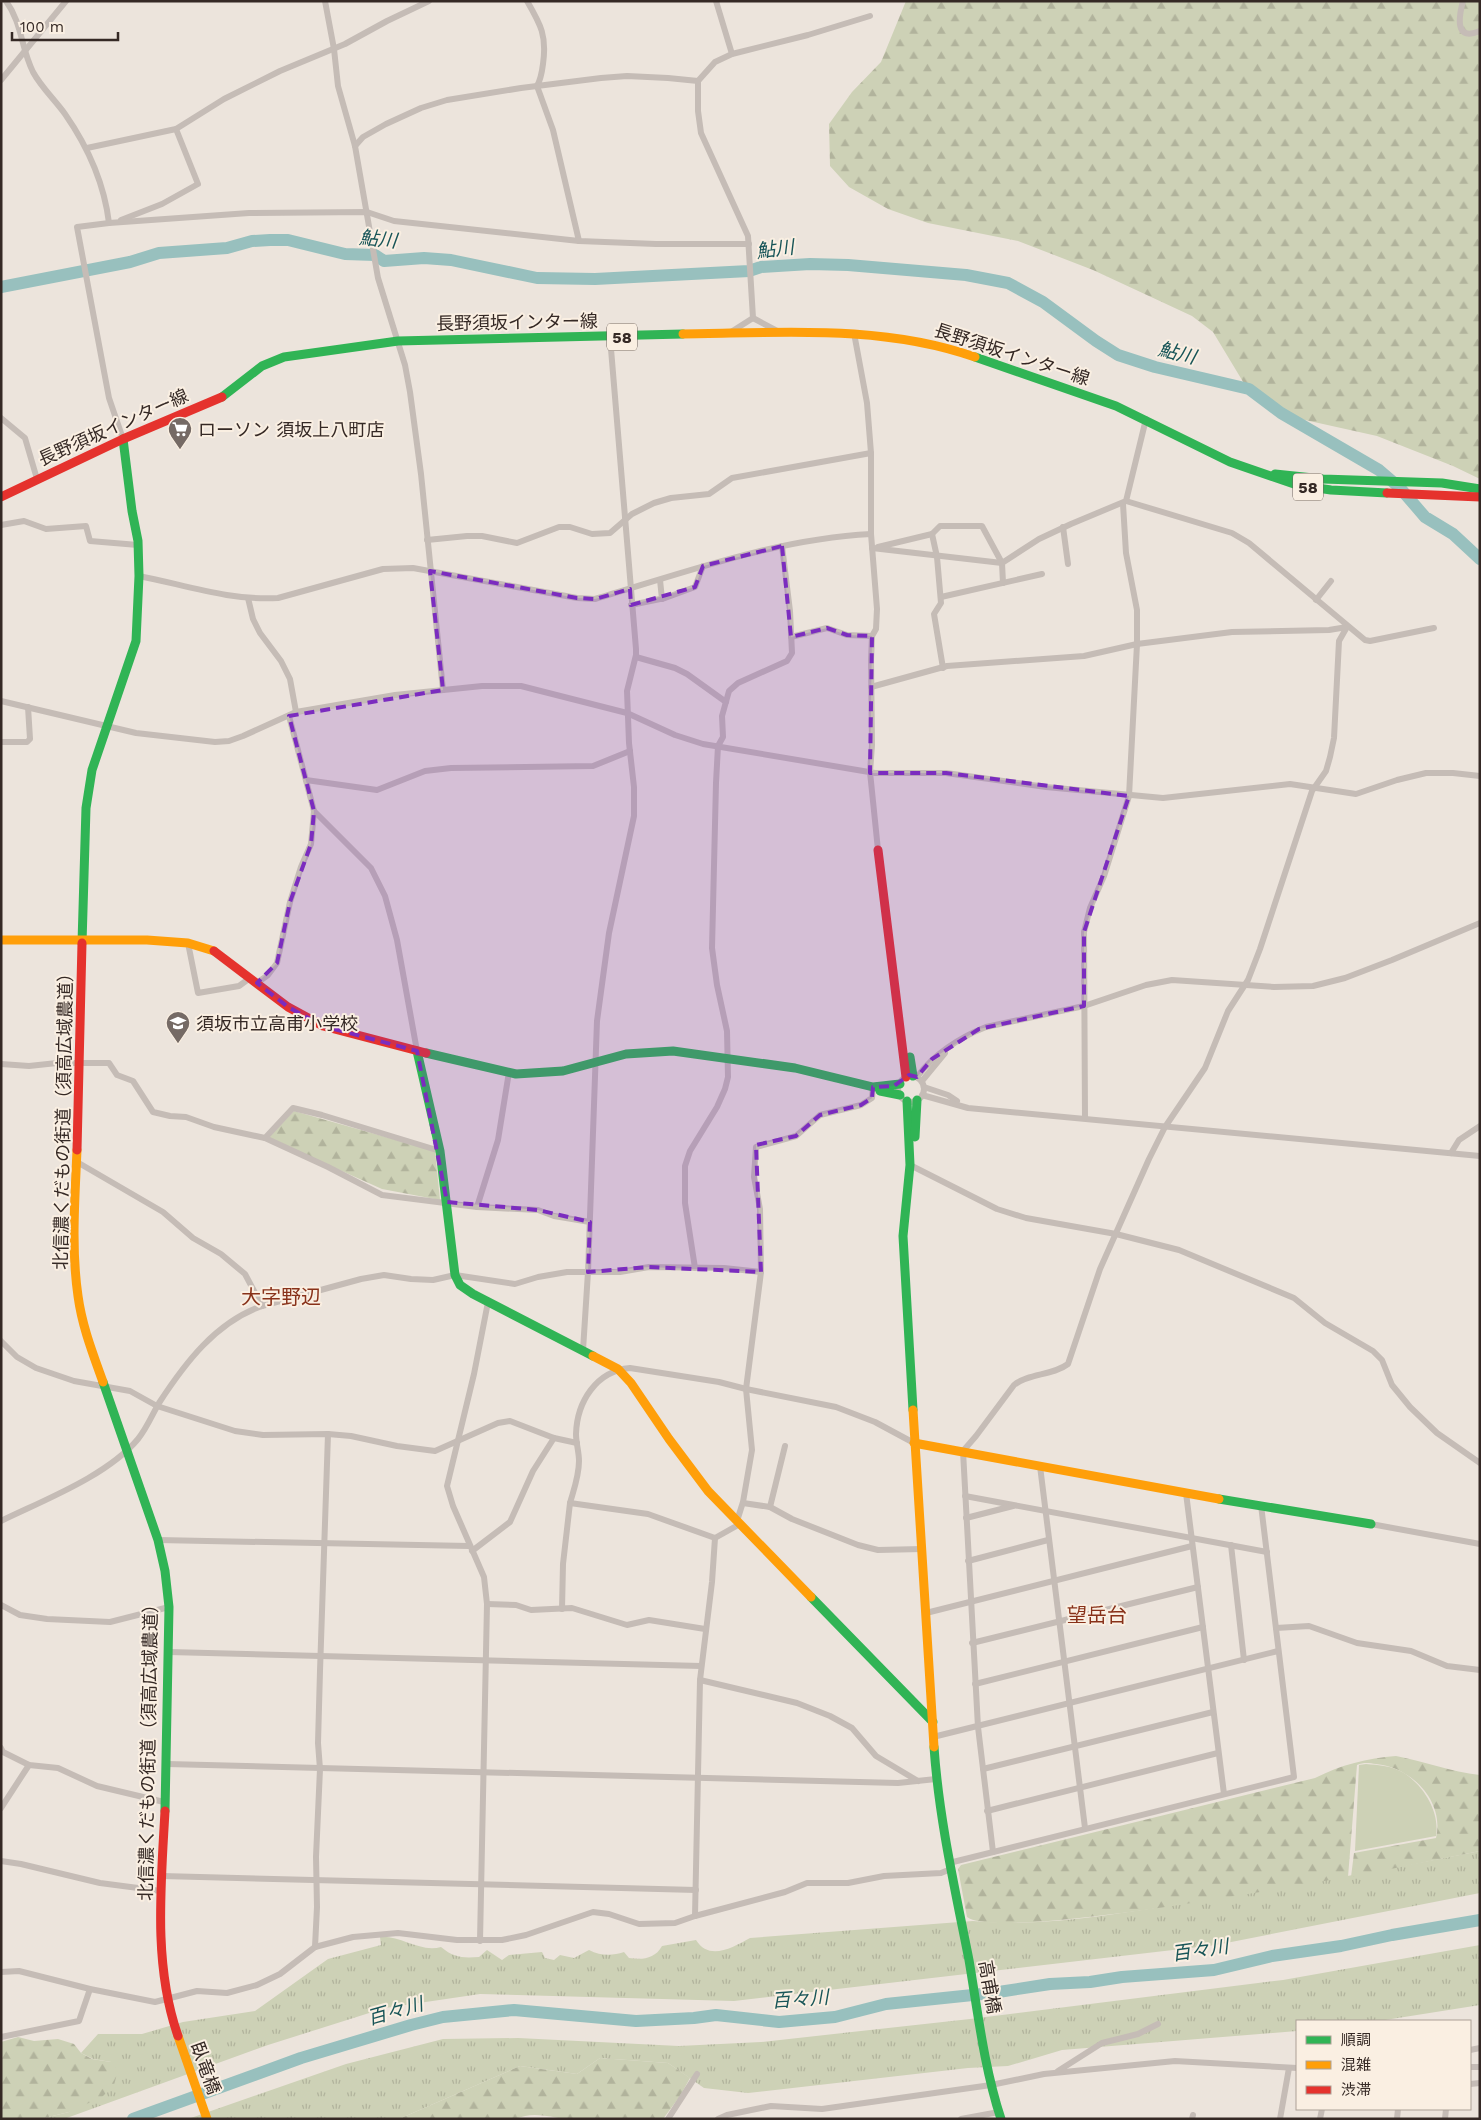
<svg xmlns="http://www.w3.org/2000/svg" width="1481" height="2120" viewBox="0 0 1481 2120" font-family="'Work Sans','Noto Sans JP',sans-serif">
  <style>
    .grass { fill: url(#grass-tufts) }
    .forest { fill: url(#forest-firs) }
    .garden { fill: #cdd1b6 }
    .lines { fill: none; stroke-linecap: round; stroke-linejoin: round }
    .river { stroke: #98c0be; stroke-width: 12 }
    .street { stroke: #c5bcb6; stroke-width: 6 }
    .fast { stroke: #30b455; stroke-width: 9 }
    .slow { stroke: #ff9f0a; stroke-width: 9 }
    .jam { stroke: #e5322d; stroke-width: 9 }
    .marked { fill: #7b2cbf; fill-opacity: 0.2; stroke: #7b2cbf; stroke-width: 4; stroke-dasharray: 10 6; stroke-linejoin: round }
    .labels { text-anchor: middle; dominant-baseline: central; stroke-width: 4; stroke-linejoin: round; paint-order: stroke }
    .shield { fill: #faefe2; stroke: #70645e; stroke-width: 1 }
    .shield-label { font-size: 16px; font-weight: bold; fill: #352925 }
    .street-label { font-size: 18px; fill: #352925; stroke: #faefe2 }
    .poi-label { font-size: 18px; fill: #352925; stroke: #faefe2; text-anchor: start }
    .water-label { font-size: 19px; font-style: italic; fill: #185558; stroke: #faefe2 }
    .quarter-label { font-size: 20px; fill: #883119; stroke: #faefe2 }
  </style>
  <defs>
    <pattern id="grass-tufts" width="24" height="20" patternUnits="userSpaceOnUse" patternTransform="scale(1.25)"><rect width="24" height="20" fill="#cdd1b6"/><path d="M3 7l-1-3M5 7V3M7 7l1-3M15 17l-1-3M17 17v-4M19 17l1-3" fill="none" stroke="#b1b39c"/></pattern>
    <pattern id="forest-firs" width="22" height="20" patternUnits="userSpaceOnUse" patternTransform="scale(1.25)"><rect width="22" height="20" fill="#cdd1b6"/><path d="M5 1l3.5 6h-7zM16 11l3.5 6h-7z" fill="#b1b39c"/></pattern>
  </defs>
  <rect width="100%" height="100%" fill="#ece4dc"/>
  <g class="grass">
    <path d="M 1480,1851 L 1480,1893 L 1216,1945 L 734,2001 L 480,1994 L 385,2008 L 268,2045 L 64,2119 L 40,2119 L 69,2112 L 111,2062 L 93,2059 L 81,2053 L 98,2034 L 142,2034 L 183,2022 L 255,2011 L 328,1959 L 381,1945 L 380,1937 C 400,1935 420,1953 441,1947 C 454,1958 463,1958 479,1957 L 487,1950 L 502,1960 L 509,1955 L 542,1952 L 545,1958 L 554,1960 L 560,1955 L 574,1958 L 589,1950 C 601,1956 612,1956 624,1952 L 629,1958 C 642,1960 655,1959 662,1946 L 696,1940 C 709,1961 732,1948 750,1938 L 973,1921 C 1046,1928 1120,1913 1192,1902 C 1288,1887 1384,1870 1480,1851 Z"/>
    <polygon points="1480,1945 1480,2005 1379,2021 1297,2021 1297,2031 1062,2050 1008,2066 968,2068 748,2093 704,2088 668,2063 600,2058 577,2074 520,2066 399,2119 188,2119 346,2064 443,2039 518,2038 679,2046 761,2042 970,2019 1283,1980"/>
  </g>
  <g class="forest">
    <polygon points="906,1 1480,1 1480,479 1453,466 1377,436 1287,416 1251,395 1213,332 1192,316 1093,270 1018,241 928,223 888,209 849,187 830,166 829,124 852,92 881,62"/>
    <polygon points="294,1111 435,1151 440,1200 382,1189 268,1138"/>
    <path d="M 1396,1756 C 1424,1761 1451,1772 1480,1775 L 1480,1851 L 1351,1877 L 1354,1853 L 1436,1838 C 1445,1801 1411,1767 1376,1764 C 1369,1763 1364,1762 1357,1765 L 1348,1877 C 1293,1886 998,1941 967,1917 L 958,1869 L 961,1865 L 1315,1778 C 1341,1765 1367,1758 1396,1756 Z"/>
    <polygon points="18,2037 34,2041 58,2039 74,2044 81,2053 92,2059 111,2062 118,2070 114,2085 102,2097 69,2112 40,2119 1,2119 1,2042"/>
    <path d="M 600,2058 L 668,2063 L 690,2078 L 680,2096 L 663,2119 C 633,2119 595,2120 566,2119 C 550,2117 532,2111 516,2119 L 399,2119 L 520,2066 L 577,2074 Z"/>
  </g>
  <path class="garden" d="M 1366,1764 C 1378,1765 1393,1766 1404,1773 C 1424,1786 1440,1812 1436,1836 L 1355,1851 L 1359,1765 Z"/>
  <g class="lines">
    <g class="river">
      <polyline points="1,287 130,262 159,253 227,248 252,241 270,240 288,240 345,254 375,255 384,261 424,258 451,260 537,278 595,279 749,271 761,267 810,264 848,265 966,275 1008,283 1043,302 1096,341 1118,355 1155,367 1249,389 1281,413 1379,470 1400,488 1425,517 1453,534 1480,559"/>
      <polyline points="133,2119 301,2058 411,2025 443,2017 514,2010 636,2021 694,2018 716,2015 779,2022 835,2017 886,2004 992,1993 1050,1984 1090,1982 1122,1977 1214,1970 1272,1956 1341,1946 1392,1935 1480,1920"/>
    </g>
    <g class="street">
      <path d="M 6,1 C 22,23 21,48 33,72 C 41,87 55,100 65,114 C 88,147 104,182 109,223"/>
      <polyline points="325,1 334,49 338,86 355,146 378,278 405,365 410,392 421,474 443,690"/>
      <path d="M 527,1 C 541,25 547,36 543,64 C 542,72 541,79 537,86"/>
      <polyline points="716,1 732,54"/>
      <path d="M 1463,1 C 1459,16 1454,42 1480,31"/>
      <polyline points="1,80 66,1"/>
      <polyline points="537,86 553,130 579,241"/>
      <polyline points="355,146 363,137 386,124 421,108 447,100 521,88 601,78 627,76 668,78 698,81"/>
      <polyline points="87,148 176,129 224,99 280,71 345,44 387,21 429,1"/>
      <polyline points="121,220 162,204 198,184 176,129"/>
      <polyline points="731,332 753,318"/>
      <polyline points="779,332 753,318 748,236 701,133 698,111 698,81 715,62 732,54 808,35 870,16"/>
      <polyline points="854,333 867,403 871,453 871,534 877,609 876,629 872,636 871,660 872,745 870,772 878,850"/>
      <polyline points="1,418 25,438 37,479"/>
      <polyline points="123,439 109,398 77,227 109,223 249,213 367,212 394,221 579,241 656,244 749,244"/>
      <polyline points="1126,501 1232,533 1249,543 1365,640 1370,641 1434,628"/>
      <polyline points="1,525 24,521 46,529 86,526 90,541 138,545"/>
      <polyline points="1063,527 1068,564"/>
      <polyline points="932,534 940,526 982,526 1002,563 1003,583"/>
      <polyline points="427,540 467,536 482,536 517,543 559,527 570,527 592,534 610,533 632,514 654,503 671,498 709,494 732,478 871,453"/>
      <polyline points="878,547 932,534 937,557 941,603 934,614 943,668"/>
      <polyline points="872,548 1002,563 1039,539 1071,524 1126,501 1146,419"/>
      <path d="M 139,576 C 185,585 231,601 278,598 L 383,569 L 413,568 L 577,598 L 595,599 C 686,572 776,539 871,534"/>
      <polyline points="660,580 662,599"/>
      <polyline points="941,597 1042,574"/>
      <polyline points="248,598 253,619 260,633 281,661 290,679 296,712"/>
      <polyline points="1316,600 1331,581"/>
      <polyline points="631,605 665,598 695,587 703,566"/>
      <polyline points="791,637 827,628 847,635 872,636"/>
      <polyline points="636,657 675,668 687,674 726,702"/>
      <polyline points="871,687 947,666 1084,656 1137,644 1232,632 1329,630 1347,627"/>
      <polyline points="1,701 136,733 215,742 229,741 243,736 296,712 395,695 482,686 521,686 627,713 675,735 703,744 875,773 946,773 1046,787 1163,798 1290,784 1356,794 1397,780 1426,773 1453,773 1480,776"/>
      <polyline points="1,742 27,742 30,739 28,707"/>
      <polyline points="306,780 377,790 425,771 451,768 593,766 630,751"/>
      <polyline points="314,811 371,868 385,896 397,940 417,1051"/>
      <polyline points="188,943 198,993 239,986 250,978"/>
      <polyline points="257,983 268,975 277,963 290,902 301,867 311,844 314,811 289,716"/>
      <polyline points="1,1064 29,1066 57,1063 109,1063 117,1075 133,1081 153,1112 170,1116 186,1117 214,1127 265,1138 293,1108 322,1115 440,1151"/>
      <circle cx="911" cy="1089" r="13"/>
      <path d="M 917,1077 C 933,1055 960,1037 986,1027 L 1084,1006 L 1146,985 L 1172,980 L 1274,987 L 1313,986 L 1345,978 L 1392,960 L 1480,923"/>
      <polyline points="922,1081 945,1053"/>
      <polyline points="924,1087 948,1095 957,1101"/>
      <polyline points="922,1095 968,1108 1480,1156"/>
      <polyline points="1085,1118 1084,932 1090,908 1104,876 1129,796 1137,644 1137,610 1126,553 1123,504"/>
      <polyline points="265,1138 328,1167 382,1195 477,1207 538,1210 554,1216 590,1222"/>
      <polyline points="1451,1153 1459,1140 1480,1126"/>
      <polyline points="77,1162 163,1212 193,1238 221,1254 245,1274 262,1306"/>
      <polyline points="910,1165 997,1209 1026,1218 1116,1234 1179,1250 1294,1298 1325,1323 1373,1351 1382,1360 1392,1385 1410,1407 1437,1433 1480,1463"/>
      <polyline points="477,1207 498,1140 509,1072"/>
      <polyline points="695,1268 685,1203 685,1166 690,1151 717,1107 725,1089 728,1077 727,1031 717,985 712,948 716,783 718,746 723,737 722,716 729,691 738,683 787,661 792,653 790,611 782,546"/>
      <polyline points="1,1341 17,1357 36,1368 74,1381 130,1391 157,1406 235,1431 263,1435 328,1434 351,1436 397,1446 435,1451 498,1423 510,1421 554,1438 577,1443"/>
      <polyline points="583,1350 588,1272 597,1021 609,933 634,816 634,787 629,743 627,691 636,655 636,649 610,337"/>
      <polyline points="1040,1466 1085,1828"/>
      <polyline points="1186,1493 1224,1794"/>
      <polyline points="965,1496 1267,1552"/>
      <polyline points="743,1503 770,1507 792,1519 858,1545 878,1550 922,1549"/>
      <polyline points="770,1507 785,1446"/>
      <polyline points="966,1518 1013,1506"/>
      <path d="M 1,1521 C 44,1500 107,1476 138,1439 C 147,1428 152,1415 159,1403 C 185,1363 216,1322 262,1306 L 361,1279 L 384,1275 L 411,1279 L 433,1280 L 455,1275 L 515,1284 L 538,1277 L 567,1272 L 620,1272 L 649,1267 L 724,1268 L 761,1272"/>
      <polyline points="737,1521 743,1502 752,1450 746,1389 761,1272 760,1209 754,1177 756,1147 796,1136 820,1115 861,1105 872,1098 873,1087"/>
      <path d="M 740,1524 L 715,1538 L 648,1514 L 570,1503 C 574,1489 579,1476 579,1461 C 579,1452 576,1443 576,1434 C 577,1402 596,1371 630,1368 L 719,1382 L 746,1389 L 836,1407 L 875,1422 L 914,1443"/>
      <polyline points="1371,1524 1480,1544"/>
      <polyline points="158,1540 469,1546"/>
      <polyline points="1231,1545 1244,1660"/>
      <polyline points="472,1551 510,1522 533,1471 554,1438"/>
      <polyline points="968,1561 1048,1540"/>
      <polyline points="487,1604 516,1605 531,1610 572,1608 627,1625 649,1620 705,1629"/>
      <polyline points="1,1605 20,1615 47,1619 110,1622 169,1607"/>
      <polyline points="562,1609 563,1564 570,1503"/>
      <polyline points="926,1613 1192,1546"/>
      <polyline points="1276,1628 1309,1626 1357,1643 1411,1651 1447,1666 1480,1670"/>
      <polyline points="972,1643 1198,1587"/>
      <polyline points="169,1652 701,1666"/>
      <polyline points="700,1680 797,1703 830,1716 852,1728 876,1756 918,1781"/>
      <polyline points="975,1684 1203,1627"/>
      <polyline points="933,1737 1278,1651"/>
      <polyline points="1,1748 3,1752 29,1765 58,1768 97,1786 164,1802"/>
      <polyline points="167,1764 898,1783 936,1779"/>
      <polyline points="983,1769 1213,1712"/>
      <polyline points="1,1808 29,1765"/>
      <polyline points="987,1811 1218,1753"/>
      <path d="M 993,1852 L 978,1727 L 963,1451 L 976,1436 L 1014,1385 C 1029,1373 1052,1376 1068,1364 L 1100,1269 L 1149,1159 L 1165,1127 L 1205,1068 L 1228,1011 L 1248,980 L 1260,949 L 1312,791 L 1326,771 L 1330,757 L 1334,738 L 1339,641 L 1347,627"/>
      <polyline points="1,1861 21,1864 100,1883 161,1891"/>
      <polyline points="949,1863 1294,1777 1261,1505"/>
      <polyline points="162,1876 696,1890"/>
      <polyline points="695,1916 700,1680 712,1582 715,1538"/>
      <polyline points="480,1941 487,1604 484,1577 453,1506 447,1486 474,1374 488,1302"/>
      <polyline points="315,1947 317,1907 316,1857 320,1769 318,1743 320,1671 328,1434"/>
      <polyline points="1,1972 19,1971 90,1989 155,2002 197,1991 227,1993 257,1985 280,1974 315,1947 353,1937 398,1933 457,1940 502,1940 526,1935 593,1912 609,1914 639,1924 675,1923 695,1916 785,1892 807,1883 848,1883 884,1876 941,1873 951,1869"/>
      <polyline points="1,2037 79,2021 90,1989"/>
      <polyline points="1470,2050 1480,2048"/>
      <polyline points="1470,2067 1480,2067"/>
      <polyline points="1058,2071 1102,2043 1138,2034 1158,2024"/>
      <polyline points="1470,2084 1480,2083"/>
      <polyline points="668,2119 697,2074"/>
      <polyline points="718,2119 727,2115 771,2106 822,2109 991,2085 1044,2074 1175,2061 1297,2068"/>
      <polyline points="961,2119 999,2112"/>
      <polyline points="1192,2119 1193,2115"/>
      <polyline points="1280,2119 1289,2068"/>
      <polyline points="1320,2119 1322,2109"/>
      <polyline points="1397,2119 1398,2109"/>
      <polyline points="1445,2119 1446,2109"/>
    </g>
    <g class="fast">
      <polyline points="975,357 1116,406 1230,462 1297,485 1331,490 1387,493"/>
      <polyline points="222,397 262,366 284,357 398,341 683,334"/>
      <polyline points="1275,474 1323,479 1442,483 1480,489"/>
      <polyline points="82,943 86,808 92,770 136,641 139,576 138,541 132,511 123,439"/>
      <polyline points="417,1051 440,1151 455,1275 460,1285 473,1294 593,1356"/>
      <polyline points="426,1053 516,1074 563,1071 626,1054 673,1051 795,1068 873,1087 900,1084"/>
      <polyline points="910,1057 913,1076"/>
      <polyline points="880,1091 900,1095"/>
      <polyline points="907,1101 910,1165 903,1236 913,1410"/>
      <polyline points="915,1137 917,1100"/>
      <polyline points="103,1382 158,1540 165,1571 169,1607 165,1811"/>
      <polyline points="1219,1499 1371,1524"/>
      <polyline points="811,1597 933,1722"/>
      <path d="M 934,1747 C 939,1819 955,1889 969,1960 C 978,2013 984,2067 1001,2119"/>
    </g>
    <g class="slow">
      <path d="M 683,334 C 781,333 881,324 975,357"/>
      <polyline points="1,940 147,940 188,943 214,951"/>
      <path d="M 77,1150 C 75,1198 71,1248 78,1296 C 82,1326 93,1354 103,1382"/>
      <polyline points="593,1356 618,1369 631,1383 669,1439 708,1491 811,1597"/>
      <polyline points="913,1410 934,1747"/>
      <polyline points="914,1443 1219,1499"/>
      <polyline points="178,2036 207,2119"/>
    </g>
    <g class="jam">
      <polyline points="1387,493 1480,497"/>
      <polyline points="1,497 123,439 222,397"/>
      <polyline points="878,850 906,1077"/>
      <polyline points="214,951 288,1007 323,1026 426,1053"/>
      <polyline points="77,1150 82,943"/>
      <path d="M 165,1811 C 161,1885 153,1965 178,2036"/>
    </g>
  </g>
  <path class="marked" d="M 782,546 L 791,637 L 827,628 L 847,635 L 872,636 L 870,773 L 946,773 L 1129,796 L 1084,932 L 1084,1006 L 979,1029 L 932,1059 L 917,1077 L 909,1075 L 894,1086 L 873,1087 L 872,1098 L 861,1105 L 820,1115 L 796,1136 L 756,1145 L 761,1272 L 649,1267 L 588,1272 L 590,1222 L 538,1210 L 447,1202 L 417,1051 L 323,1026 L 288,1007 L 257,983 L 277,963 L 290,902 L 311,844 L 314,811 L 289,716 L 443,690 L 430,571 L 577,598 L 595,599 L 630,589 L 631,605 L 695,587 L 703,566 Z"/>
  <defs>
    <g id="supermarket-pin" transform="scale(1.25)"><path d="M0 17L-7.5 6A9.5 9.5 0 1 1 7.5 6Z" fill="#756a65" stroke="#faefe2"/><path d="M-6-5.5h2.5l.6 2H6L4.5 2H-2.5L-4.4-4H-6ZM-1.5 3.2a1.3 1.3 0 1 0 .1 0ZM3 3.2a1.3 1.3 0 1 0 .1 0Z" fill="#fff"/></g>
    <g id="school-pin" transform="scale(1.25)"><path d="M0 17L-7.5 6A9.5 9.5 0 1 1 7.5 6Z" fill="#756a65" stroke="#faefe2"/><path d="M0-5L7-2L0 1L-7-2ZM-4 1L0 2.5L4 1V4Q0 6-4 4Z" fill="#fff"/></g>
  </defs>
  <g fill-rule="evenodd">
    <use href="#supermarket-pin" x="180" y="429"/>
    <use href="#school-pin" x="178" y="1023"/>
  </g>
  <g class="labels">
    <g class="shield">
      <rect x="607" y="323.5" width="30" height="27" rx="4"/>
      <rect x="1293" y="473.5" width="30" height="27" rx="4"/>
    </g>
    <g class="shield-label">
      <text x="622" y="337">58</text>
      <text x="1308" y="487">58</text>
    </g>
    <g class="street-label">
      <text transform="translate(517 322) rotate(-1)">長野須坂インター線</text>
      <text transform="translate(1012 354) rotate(18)">長野須坂インター線</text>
      <text transform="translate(113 427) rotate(-24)">長野須坂インター線</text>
      <text transform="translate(63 1117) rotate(-89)">北信濃くだもの街道（須高広域農道）</text>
      <text transform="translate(148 1748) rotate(-89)">北信濃くだもの街道（須高広域農道）</text>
      <text transform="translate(990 1987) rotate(80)">高甫橋</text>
      <text transform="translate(206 2068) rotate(70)">臥竜橋</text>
    </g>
    <g class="poi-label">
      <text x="198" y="429">ローソン 須坂上八町店</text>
      <text x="196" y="1023">須坂市立高甫小学校</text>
    </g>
    <g class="water-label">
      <text transform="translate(378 239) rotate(6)">鮎川</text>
      <text transform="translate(775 249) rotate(-7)">鮎川</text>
      <text transform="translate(1177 353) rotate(14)">鮎川</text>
      <text transform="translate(1200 1950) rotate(-8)">百々川</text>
      <text transform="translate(800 1999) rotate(-4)">百々川</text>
      <text transform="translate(395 2011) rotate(-16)">百々川</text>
    </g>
    <g class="quarter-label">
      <text x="281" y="1297">大字野辺</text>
      <text x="1097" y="1615">望岳台</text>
    </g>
  </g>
  <rect width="1481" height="2120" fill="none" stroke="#352925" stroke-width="5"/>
  <rect x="1296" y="2020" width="175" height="90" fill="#faefe2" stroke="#aba096"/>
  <rect x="1306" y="2036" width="25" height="8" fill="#30b455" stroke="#aba096"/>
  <text x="1341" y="2045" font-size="15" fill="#352925">順調</text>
  <rect x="1306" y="2061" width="25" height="8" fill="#ff9f0a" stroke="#aba096"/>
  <text x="1341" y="2070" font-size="15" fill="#352925">混雑</text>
  <rect x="1306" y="2086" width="25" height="8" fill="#e5322d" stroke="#aba096"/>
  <text x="1341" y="2095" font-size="15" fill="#352925">渋滞</text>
  <path d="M12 32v8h106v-8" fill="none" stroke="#352925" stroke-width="2.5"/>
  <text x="20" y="32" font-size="15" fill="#352925" stroke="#faefe2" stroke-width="4" paint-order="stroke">100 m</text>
</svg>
